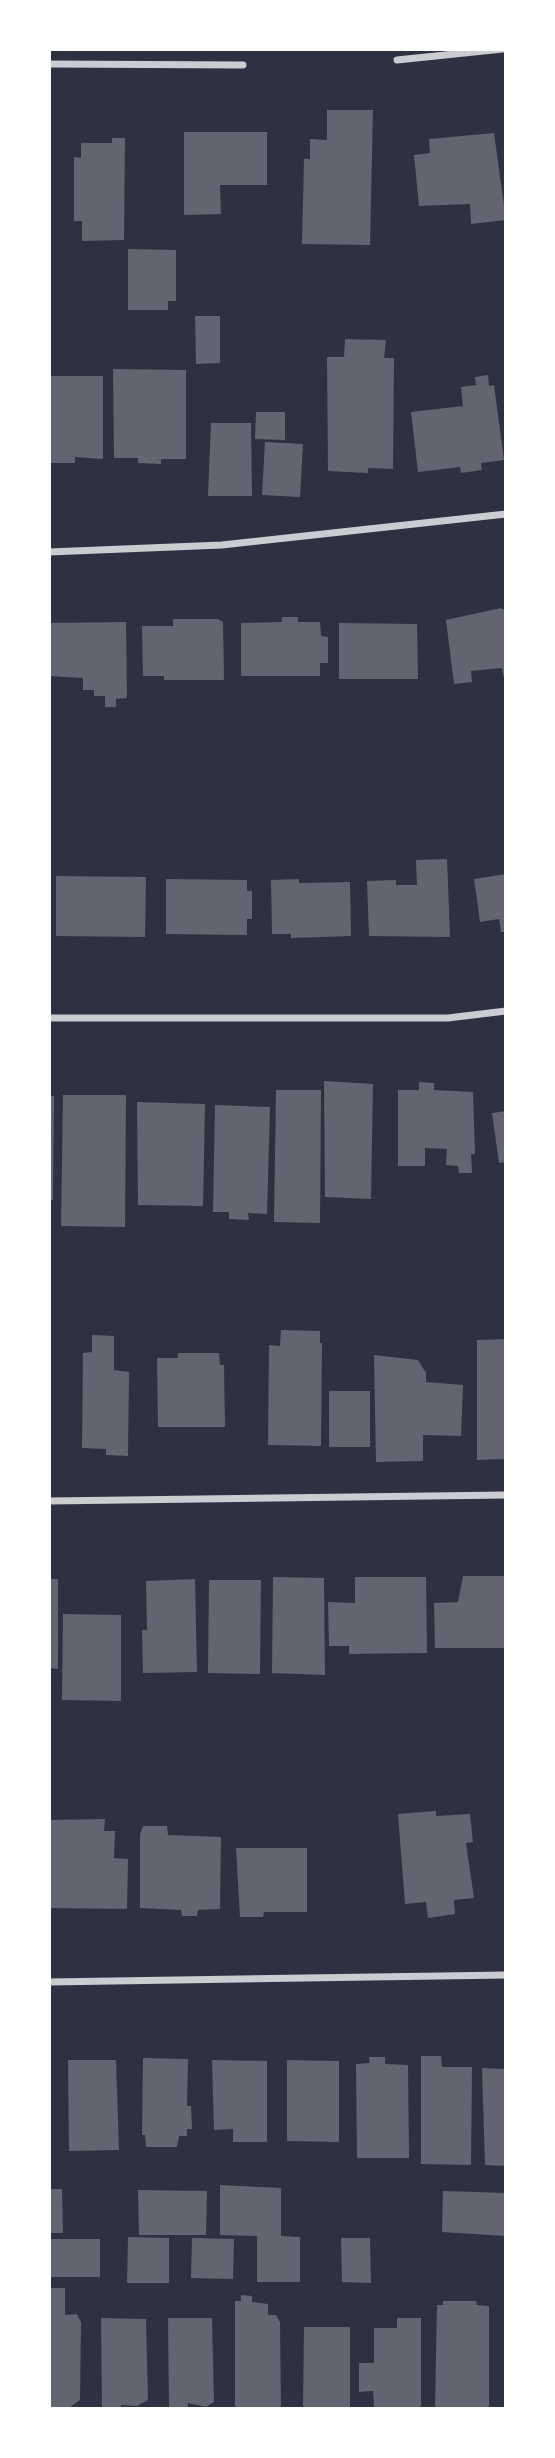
<svg xmlns="http://www.w3.org/2000/svg" width="555" height="2458" viewBox="0 0 555 2458" font-family="'Archivo Narrow',sans-serif">
  <style>
    .building { fill: #626471 }
    .lines { fill: none; stroke-linecap: round; stroke-linejoin: round }
    .minor { stroke: #caccd0; stroke-width: 7 }
  </style>
  <rect width="100%" height="100%" fill="#2d3142"/>
  <g class="building">
    <polygon points="327,110 373,110 370,245 302,244 304,159 310,159 310,139 327,140"/>
    <polygon points="184,132 267,132 267,185 220,185 221,214 184,215"/>
    <polygon points="494,133 506,220 471,224 470,204 419,206 414,155 430,153 429,139"/>
    <polygon points="112,138 125,138 124,240 82,241 82,221 74,221 74,157 81,158 81,143 112,143"/>
    <polygon points="128,249 176,250 176,301 168,301 168,310 128,310"/>
    <polygon points="195,316 220,316 220,363 196,364"/>
    <polygon points="345,339 386,340 384,358 394,358 393,469 368,468 368,473 328,471 327,357 344,357"/>
    <polygon points="113,369 186,370 186,459 161,459 161,464 138,463 138,458 114,458"/>
    <polygon points="488,375 489,386 494,385 504,460 481,463 482,470 461,473 460,467 418,472 411,412 463,406 461,387 476,385 475,377"/>
    <polygon points="49,376 103,376 103,459 75,457 75,463 49,463"/>
    <polygon points="256,412 285,412 285,440 255,439"/>
    <polygon points="211,423 251,423 252,496 208,496"/>
    <polygon points="265,442 303,444 300,497 262,495"/>
    <polygon points="501,608 506,611 506,688 502,668 471,671 472,682 454,684 446,620"/>
    <polygon points="282,617 298,617 298,622 320,622 321,636 328,637 328,663 320,663 320,676 241,676 241,623 282,622"/>
    <polygon points="173,619 218,619 223,622 224,680 164,680 164,676 143,676 142,626 173,626"/>
    <polygon points="126,622 127,698 116,699 116,707 105,707 105,696 94,696 94,690 83,690 83,678 49,676 49,623"/>
    <polygon points="339,623 417,624 418,679 339,679"/>
    <polygon points="447,859 450,937 369,936 367,881 396,880 396,885 417,885 416,860"/>
    <polygon points="506,874 506,932 501,932 499,919 480,922 474,879"/>
    <polygon points="56,876 146,877 145,937 56,936"/>
    <polygon points="166,879 247,880 247,891 252,891 252,919 247,919 247,935 166,934"/>
    <polygon points="299,879 299,883 350,882 351,936 291,938 291,934 272,934 271,880"/>
    <polygon points="324,1081 373,1084 371,1199 325,1197"/>
    <polygon points="419,1082 434,1083 434,1090 473,1092 475,1154 471,1154 472,1173 459,1173 458,1166 446,1165 447,1149 425,1148 425,1166 398,1166 398,1090 419,1090"/>
    <polygon points="276,1090 321,1090 320,1223 274,1222"/>
    <polygon points="63,1095 126,1095 125,1227 61,1226"/>
    <polygon points="49,1096 54,1096 53,1200 49,1200"/>
    <polygon points="137,1102 205,1104 203,1206 138,1205"/>
    <polygon points="215,1105 270,1107 267,1214 248,1213 249,1220 229,1219 229,1212 213,1212"/>
    <polygon points="506,1111 506,1162 499,1163 492,1113"/>
    <polygon points="281,1330 320,1331 320,1343 322,1343 321,1446 268,1445 269,1345 280,1346"/>
    <polygon points="92,1335 114,1336 114,1370 129,1372 128,1456 106,1455 106,1449 82,1448 83,1353 92,1352"/>
    <polygon points="506,1339 506,1459 477,1460 477,1340"/>
    <polygon points="178,1353 219,1353 220,1365 224,1365 225,1427 158,1427 157,1358 178,1358"/>
    <polygon points="374,1355 418,1360 426,1373 426,1382 463,1385 461,1436 423,1435 423,1461 376,1462"/>
    <rect x="329" y="1391" width="41" height="56"/>
    <polygon points="463,1576 506,1576 506,1648 435,1648 434,1603 458,1602"/>
    <polygon points="273,1577 324,1578 325,1675 272,1673"/>
    <polygon points="355,1577 426,1577 427,1653 349,1654 349,1646 329,1646 328,1602 355,1603"/>
    <polygon points="49,1579 58,1579 58,1669 49,1668"/>
    <polygon points="195,1579 197,1672 143,1673 142,1630 147,1630 146,1581"/>
    <polygon points="209,1580 261,1580 260,1674 208,1673"/>
    <polygon points="63,1614 121,1615 121,1701 62,1700"/>
    <polygon points="436,1811 436,1816 470,1814 473,1842 466,1843 474,1898 454,1900 455,1914 428,1918 426,1902 405,1904 398,1814"/>
    <polygon points="105,1819 104,1831 115,1831 114,1858 128,1859 127,1909 49,1908 49,1820"/>
    <polygon points="143,1826 167,1826 168,1835 221,1837 220,1909 198,1910 197,1916 182,1916 181,1910 140,1908 140,1834"/>
    <polygon points="236,1848 307,1848 307,1912 264,1912 263,1917 240,1917"/>
    <polygon points="421,2056 441,2056 442,2067 472,2067 471,2165 421,2164"/>
    <polygon points="369,2057 385,2057 385,2064 408,2065 409,2158 357,2158 356,2064 370,2063"/>
    <polygon points="143,2058 188,2059 187,2106 191,2106 192,2129 187,2129 187,2136 179,2136 177,2147 146,2147 145,2135 142,2135"/>
    <polygon points="68,2060 116,2060 119,2150 69,2151"/>
    <polygon points="212,2060 267,2061 267,2142 233,2142 233,2129 214,2130"/>
    <polygon points="287,2060 339,2061 339,2142 287,2141"/>
    <polygon points="482,2068 506,2069 506,2164 503,2166 485,2165"/>
    <polygon points="220,2185 281,2188 281,2236 300,2237 300,2282 257,2282 257,2236 220,2235"/>
    <polygon points="49,2189 62,2189 63,2233 49,2233"/>
    <polygon points="138,2190 207,2191 206,2235 139,2235"/>
    <polygon points="443,2191 506,2193 506,2236 442,2232"/>
    <polygon points="128,2237 169,2238 169,2283 127,2283"/>
    <polygon points="192,2238 234,2239 233,2279 191,2278"/>
    <polygon points="341,2238 370,2238 371,2283 342,2282"/>
    <rect x="49" y="2239" width="51" height="38"/>
    <polygon points="49,2288 65,2288 65,2315 77,2314 81,2322 80,2400 69,2408 49,2409"/>
    <polygon points="241,2295 252,2296 252,2302 268,2304 268,2315 276,2315 280,2322 281,2409 235,2409 235,2301 241,2301"/>
    <polygon points="443,2301 476,2301 477,2305 489,2306 489,2407 435,2407 437,2305 443,2305"/>
    <polygon points="101,2318 146,2319 148,2400 137,2406 121,2405 121,2409 102,2409"/>
    <polygon points="168,2318 212,2318 214,2402 206,2407 188,2403 188,2409 169,2409"/>
    <polygon points="397,2318 421,2318 421,2409 374,2408 373,2391 359,2392 359,2363 374,2363 374,2328 397,2328"/>
    <polygon points="304,2327 350,2327 350,2409 303,2408"/>
  </g>
  <g class="lines">
    <g class="minor">
      <polyline points="397,60 503,49"/>
      <polyline points="49,64 243,65"/>
      <polyline points="49,552 222,545 506,514"/>
      <polyline points="49,1018 448,1018 506,1011"/>
      <polyline points="49,1501 506,1495"/>
      <polyline points="49,1982 506,1975"/>
    </g>
  </g>
  <rect width="555" height="2458" fill="none" stroke="#ffffff" stroke-width="102"/>
</svg>
